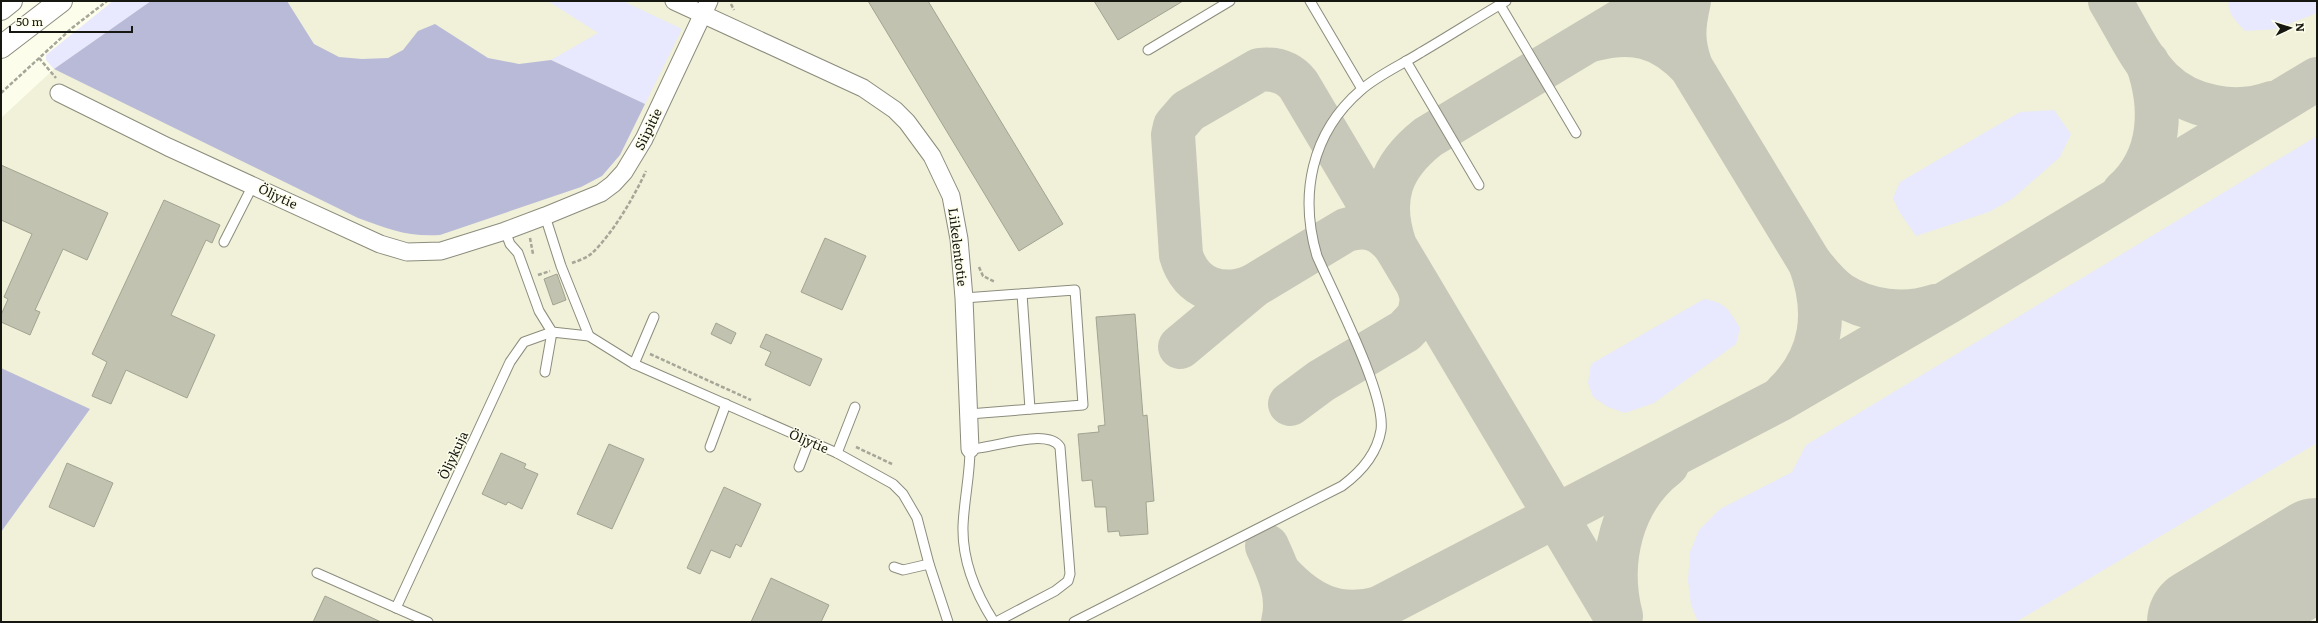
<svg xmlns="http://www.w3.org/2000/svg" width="2318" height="623" font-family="Literata,serif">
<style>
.built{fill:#f0f1d8}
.green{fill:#e8e8fe}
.forest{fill:#b9bad8}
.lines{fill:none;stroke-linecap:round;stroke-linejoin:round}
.taxiway{stroke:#c8c8ba;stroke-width:44}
.runway{stroke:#c8c8ba;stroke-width:110}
.building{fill:#c2c2b1;stroke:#a3a393}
.lane-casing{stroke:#8c8c7d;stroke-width:11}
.street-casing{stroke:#8c8c7d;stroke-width:19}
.secondary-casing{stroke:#8c8c7d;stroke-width:24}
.path{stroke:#a5a598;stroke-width:2.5;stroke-dasharray:4 2;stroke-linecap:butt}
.lane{stroke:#fff;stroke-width:9}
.street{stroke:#fff;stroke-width:17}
.secondary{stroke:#fff;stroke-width:22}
.labels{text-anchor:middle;stroke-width:3;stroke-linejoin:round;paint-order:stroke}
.street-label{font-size:13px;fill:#171711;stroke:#fdfdec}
</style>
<rect width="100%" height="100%" fill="#fdfdec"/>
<path class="built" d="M149,1h2168v621h-2316v-504l53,-49 7,3 17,-16z"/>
<g class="green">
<path d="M113,1h38l-97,68 -8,-9v-5z"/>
<path d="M548,1h75l59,28 -37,75 -94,-44 47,-27z"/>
<path d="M2229,1h88v12l-41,16 -31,2c-7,-8 -19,-18 -16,-30z"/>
<path d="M2054,110l17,24 -11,23 -48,42 -23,13 -73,24 -16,-23 -7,-15 7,-16 120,-70z"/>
<path d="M2317,136v307l-301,179h-318l-7,-17 -3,-25 2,-28 9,-22 21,-21 72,-37 14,-27z"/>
<path d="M1704,299c23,4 24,10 36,29l-4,16 -82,59 -29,10 -17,-6 -15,-10 -5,-14 3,-19z"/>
</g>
<g class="forest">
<path d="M151,1h136l27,43 25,13 23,2 26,-1 15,-8 15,-19 17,-7 53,34 31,6 32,-4 94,44 -25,51 -18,21 -21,11 -141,48c-33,2 -52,-6 -82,-17l-304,-149z"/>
<path d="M1,368l89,41 -89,123z"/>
</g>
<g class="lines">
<g class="taxiway">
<path d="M1689,1c-6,26 -7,41 2,66"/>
<path d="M2110,1c16,26 30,58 51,79 28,28 75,36 111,23"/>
<path d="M1591,40c42,-11 70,-5 100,27l119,196c9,11 18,23 30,31 28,18 65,22 95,12"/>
<path d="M2124,192c38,-34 39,-85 23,-130"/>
<path d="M1253,286c-31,13 -62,3 -72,-31l-8,-120 2,-9 13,-15 71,-41c16,-2 29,2 39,14l92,155"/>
<path d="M1180,347l73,-61 93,-56c22,-6 35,-1 49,16"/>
<path d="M1785,394c38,-37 43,-82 25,-131"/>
<path d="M1290,404l31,-23 84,-50 14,-15 3,-17 -3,-12"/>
<path d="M1267,546c11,24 23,49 16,76"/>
<path d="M1280,574c29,31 57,45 100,34"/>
<path d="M1621,616c-14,-54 0,-116 46,-151"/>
<path d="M1352,622l427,-222 169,-98 369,-223"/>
<path d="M1619,622l-224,-376c-16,-47 -5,-79 33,-109l226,-136"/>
</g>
<path class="runway" d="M2202,622l115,-69"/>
</g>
<g class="building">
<path d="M868,1h60l135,223 -44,27z"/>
<path d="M1094,1h89l-65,39z"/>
<path d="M1,165l107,48 -21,47 -24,-11 -28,61 5,2 -10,23 -29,-13v-7l7,-16 -4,-2 28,-63 -31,-14z"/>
<path d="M164,200l56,25 -8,18 -6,-3 -35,75 44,20 -28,63 -61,-28 -15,34 -19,-8 15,-34 -15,-8z"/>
<path d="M825,238l41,18 -24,54 -41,-18z"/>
<path d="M557,274l9,26 -13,5 -9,-26z"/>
<path d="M1135,314l8,102 4,-1 7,86 -8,1 2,32 -28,2 -1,-5 -11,1 -2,-25h-11l-3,-27 -10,1 -4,-47 21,-2 -1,-6 7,-1 -9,-108z"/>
<path d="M716,323l20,10 -5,11 -20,-10z"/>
<path d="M766,334l56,25 -12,27 -45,-21 6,-13 -11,-5z"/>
<path d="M609,444l35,15 -32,70 -35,-15z"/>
<path d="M501,453l25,11 -2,4 14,6 -16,35 -14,-7 -2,3 -24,-11z"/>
<path d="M67,463l46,20 -19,44 -45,-20z"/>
<path d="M724,487l37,17 -20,43 -5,-3 -6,14 -19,-8 -11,24 -13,-6z"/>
<path d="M771,578l58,27 -8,17h-70z"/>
<path d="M325,596l56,26h-68z"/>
</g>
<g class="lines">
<defs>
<g id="lane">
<path d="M1310,1l52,88"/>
<path d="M1500,5l76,128"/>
<path d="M1148,50l82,-49"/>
<path d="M1406,61l73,124"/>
<path d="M545,216l16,50 28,70"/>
<path d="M224,242l29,-57"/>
<path d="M1022,294l8,115"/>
<path d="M964,298l111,-8 8,115 -114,9"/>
<path d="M634,364l20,-47"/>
<path d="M545,372l7,-40 37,4 45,28 203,89 56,31 10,10 14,24 12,46 19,58"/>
<path d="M710,447l16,-43"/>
<path d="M837,453l18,-46"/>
<path d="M799,467l10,-26"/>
<path d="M894,567l9,3 26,-6"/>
<path d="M317,573l111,49"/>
<path d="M396,608l114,-246 14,-20 28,-10 -13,-21 -21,-58 -8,-9 -5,-13"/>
<path d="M994,622c-18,-28 -32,-61 -31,-96 1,-26 7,-51 7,-77 21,0 77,-22 90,-2l10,127 -2,7 -13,10 -59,31"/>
<path d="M1074,622l268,-136c19,-14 35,-32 39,-56 5,-36 -48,-137 -64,-174 -18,-61 -6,-123 44,-166 17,-15 40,-25 59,-37 29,-17 57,-35 86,-52"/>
</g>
<g id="street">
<path d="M674,1l189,87 32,22 12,12 25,34 19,40 8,43 5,59 6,151"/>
<path d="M59,93l109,54 212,97 27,8 34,-1 64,-20 40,-15 56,-23 12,-9 11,-12 20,-33 65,-138"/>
</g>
<g id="secondary">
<path d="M1,9l10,-8"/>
<path d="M1,47l60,-46"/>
</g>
</defs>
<use href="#lane" class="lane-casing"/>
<use href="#street" class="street-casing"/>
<use href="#secondary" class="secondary-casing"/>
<g class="path">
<path d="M731,4l3,6"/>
<path d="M39,58l17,20"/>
<path d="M1,93l71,-65 35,-27"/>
<path d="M530,238l3,16"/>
<path d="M572,263c6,-2 14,-5 19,-9 21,-19 43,-57 55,-83"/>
<path d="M979,267l4,9 12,6"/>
<path d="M538,275l12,-4"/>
<path d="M650,354l101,46"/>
<path d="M856,447l36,17"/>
</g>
<use href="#lane" class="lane"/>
<use href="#street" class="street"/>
<use href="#secondary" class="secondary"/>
</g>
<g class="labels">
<g class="street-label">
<text transform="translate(648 129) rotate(-64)" y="5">Siipitie</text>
<text transform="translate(278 196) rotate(25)" y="5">Öljytie</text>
<text transform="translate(958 247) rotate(83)" y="5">Liikelentotie</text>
<text transform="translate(809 441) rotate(23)" y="5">Öljytie</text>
<text transform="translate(453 455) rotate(-65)" y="5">Öljykuja</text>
</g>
</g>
<rect width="2318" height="623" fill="none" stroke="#171711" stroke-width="4"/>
<g transform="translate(2290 28) rotate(86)" stroke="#fdfdec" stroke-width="3" paint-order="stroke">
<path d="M0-3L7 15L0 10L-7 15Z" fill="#171711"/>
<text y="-6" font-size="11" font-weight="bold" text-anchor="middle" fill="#171711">N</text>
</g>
<path d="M10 26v6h122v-6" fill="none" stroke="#171711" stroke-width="2"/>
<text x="16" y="26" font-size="12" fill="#171711" stroke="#fdfdec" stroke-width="3" paint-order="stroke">50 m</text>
</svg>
